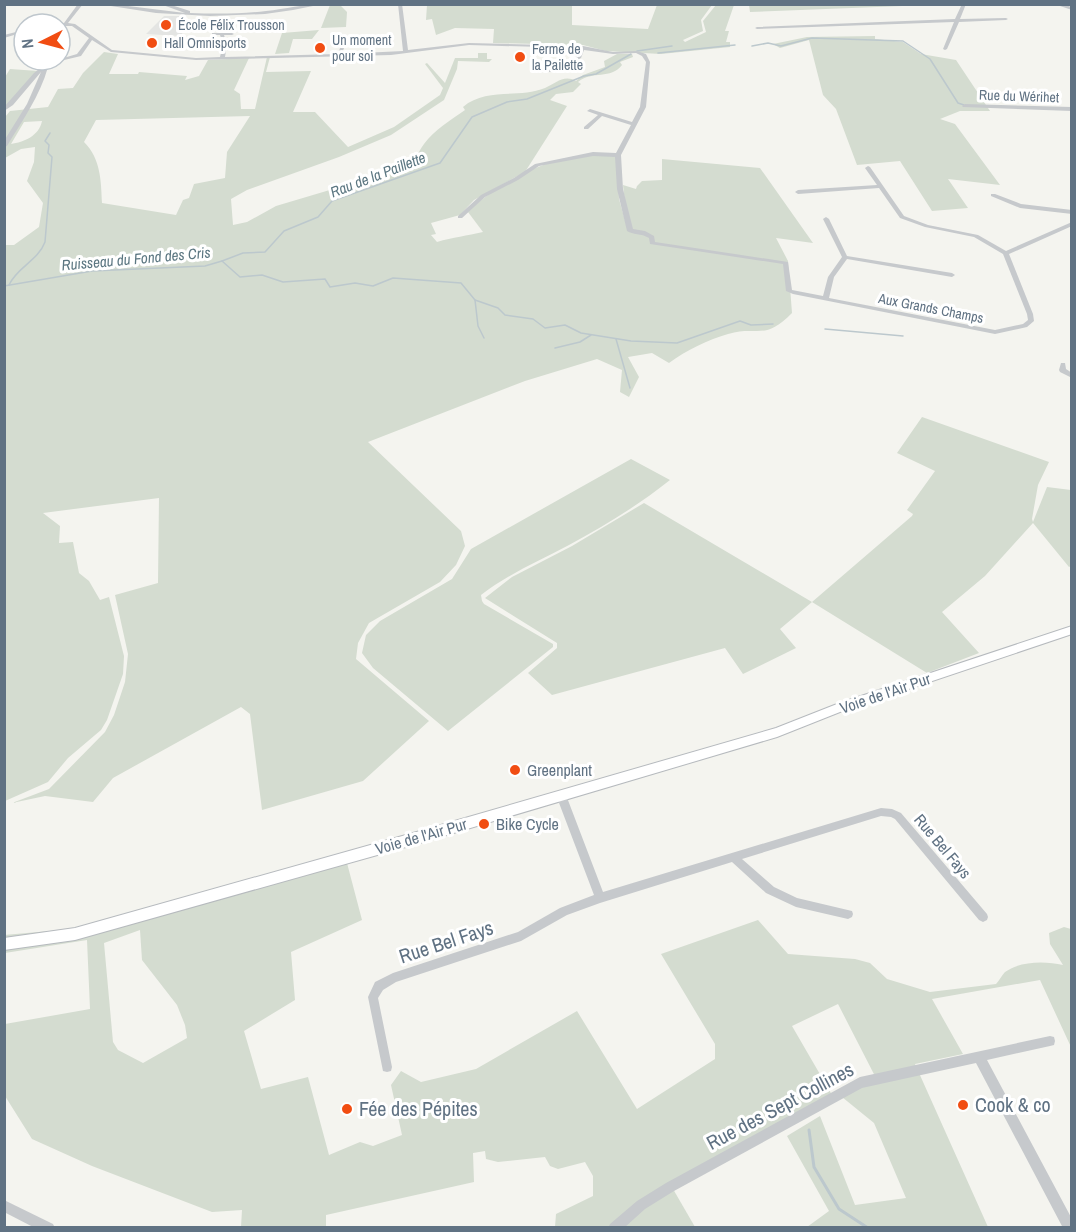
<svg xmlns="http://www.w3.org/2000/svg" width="1076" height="1232" font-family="'Archivo Narrow',sans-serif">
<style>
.built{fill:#e4e5e3}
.green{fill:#d4dcd0;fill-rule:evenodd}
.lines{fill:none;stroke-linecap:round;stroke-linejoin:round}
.stream-far1{stroke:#bcc8cd;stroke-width:1.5}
.stream{stroke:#bcc8cd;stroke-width:3}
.major-casing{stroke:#b6babe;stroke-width:2}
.minor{fill:#c6c9cc;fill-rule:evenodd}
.major{fill:#fff;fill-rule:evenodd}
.poi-dot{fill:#f14d12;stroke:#fff;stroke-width:2}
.labels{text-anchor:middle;stroke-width:6;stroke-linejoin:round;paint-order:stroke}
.far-poi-label{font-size:14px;fill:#607283;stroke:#fff;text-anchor:start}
.far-street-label{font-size:14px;fill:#607283;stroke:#fff}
.far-water-label{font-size:15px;font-style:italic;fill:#5b7681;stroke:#fff}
.street-label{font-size:16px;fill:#607283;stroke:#fff}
.poi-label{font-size:16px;fill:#607283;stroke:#fff;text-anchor:start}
.near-street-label{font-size:20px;fill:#607283;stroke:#fff}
.near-poi-label{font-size:20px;fill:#607283;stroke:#fff;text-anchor:start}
</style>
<rect width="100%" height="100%" fill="#f4f4ef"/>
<path class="built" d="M164,16h22l-10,13 9,1 -5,6 -34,-2z"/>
<g class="green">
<path d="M572,4v21l76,4 9,-24h55l-11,15 2,11 -20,9 2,2 21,-10 -3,-11 13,-16h18l-9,26h4l-3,11h4v5l-69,7 -55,-3 -23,-6 -90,-2 1,-14 -39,-1 -19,7 -4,-16 -6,1 1,-15z"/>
<path d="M330,5h10l7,7 -1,15 -25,1z"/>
<path d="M749,5v-1l179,1 -178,7z"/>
<path d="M319,30l-7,9h-19l-4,14 -14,1 7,-21z"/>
<path d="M875,36v3l28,3 18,12 35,6 34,51h-30l-20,8 15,5 45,61 -52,-6 20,29 -36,3 -32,-50 -43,4 -21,-56 -13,-14 -14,-55 -29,8 -7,-4 34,-7z"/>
<path d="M104,52l14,2 -9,20h29l1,-2 48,4 -2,4 14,-4 9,-16 41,-2 -15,32 6,4 1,15h14l12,-52h3l-4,15 45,-1 -18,41h22l33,35 46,-20 46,-32 3,-7 -18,-24 2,-1 18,20 10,-25h23v-5h9v6h5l-3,3 -31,-1 -1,8 -13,31 -53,35 -52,22 -92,33 -16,9 2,26 14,-3 29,-16 131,-39c9,-7 11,-15 17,-23 10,-14 27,-24 41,-34l-2,-3c23,-20 56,-8 82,-19 11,-5 19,-14 31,-7l7,-6 22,-8 -1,-6 13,-7h15l1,3 -13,5 2,3c-11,15 -30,5 -44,17l3,2 -8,8 -17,2 -6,6 17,6 -42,66 -51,28 -14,15 -29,8 5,11 -5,1 6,7c16,-5 30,-6 46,-10l-15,-20c33,-33 101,-67 149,-55l2,42 9,32 -5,-46 13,4 1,-3 5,-5 20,-1v-21l98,9 53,75 -37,-5 12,23 4,52c-29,29 -34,12 -64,21 -21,6 -41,16 -59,29l-17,-10 -24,4 11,20 -10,20 -9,-5 2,-22 -25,-11 -72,22 -157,61 93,89 4,15 -9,19 -16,17 -71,41 -11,20 -2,16 73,62 -66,60 -101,29 -12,-96 -9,-7 -128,71 -20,24 -48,-6 -33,7 37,-14 56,-57 9,-17 11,-33 3,-28 -13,-59 43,-12 1,-85 -116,15 17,13 -1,17 14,-1 6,31 10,8 11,19 9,-3 15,59 -1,18 -16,46 -6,10 -33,28 -20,24 -43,19 -1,-556h10l25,-18 4,-24 -16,-22 7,-19 1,-15 -14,2 -16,9v-41l5,-6 38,-4 10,-18 15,-1 10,-15zM250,116l-23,36 -2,26 -31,6 -5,14 -6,2 -7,15 -74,-12c-1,-22 -1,-44 -18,-61l12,-22zM42,121c-3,15 -18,21 -31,23l13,-22z"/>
<path d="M10,69l28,2 -33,36v-30z"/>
<path d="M922,417l127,45 -11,23 -6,34 1,3 14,-35 24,3v76l-2,1 -36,-44 -48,53 -43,36 37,41 -52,20 -115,-71 -32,27 16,19 -53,26 -18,-26 -173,47 -24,-22 29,-25v-5l-72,-45 27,-21 60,-31 72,-43 168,99 100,-86 1,-2 -6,-4 28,-39 -38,-18z"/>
<path d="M631,459l39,21c-31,25 -66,46 -101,65 -30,16 -61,29 -88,50l1,6 2,3 69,40v3l-105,84 -75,-63 -11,-15 4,-18 14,-14 72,-42 19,-30z"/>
<path d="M347,863l15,57 -71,32 4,48 -51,31 17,58 47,-12 21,78 31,-13 13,4 29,-11 -11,-50 10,-14 20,11 55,-13 101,-58 60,98 78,-50v-15l-54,-90 97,-34 30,34 67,5 15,4 17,16 43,13 66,-8c3,-3 6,-9 9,-12 15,-11 40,-11 58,-7l-13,-21 -1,-11 15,-6 7,2v118l-31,-67 -108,19 31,55 -48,10 73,163h-181l22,-16 -42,-75 33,-20 35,89 51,-7 -32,-75 -32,-26 19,-12 17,-3 -40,-78 -46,22 40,69 -222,132h-55l1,-13 37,-18v-20l-8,-14 -27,7 -8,-3 -5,-9 -47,5 -12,-3 -1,-8 -12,2 1,29 -148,33v12h-85l1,-17 -30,2 -120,-46 -60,-27 -27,-43v-72l85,-15 -3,-69 -82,13 -1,-18 57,-5 88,-13zM140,930l2,30 35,45 8,20 2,13 -44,25 -25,-13 -5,-8 -9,-99z"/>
<path d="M673,1189l22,38 -71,1 17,-21z"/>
</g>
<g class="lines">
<g class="stream-far1">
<path d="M752,46l16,-3 13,3 31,-8 91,3 27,18 28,44 6,2"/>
<path d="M637,51l35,-5"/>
<path d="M658,53l77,-8"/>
<path d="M222,261l21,-8 22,-1 19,-21 34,-14 14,-16 108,-38 32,-46 35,-15 20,-3 57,-23 12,-2 35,-20"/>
<path d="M9,285c8,-18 29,-24 36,-43l7,-85 -4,-4 1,-8 -4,-4 5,-8"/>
<path d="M4,286l88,-15 113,-5 17,-5 18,16 22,-2 21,7 42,-3 5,8 25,-4 18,3 20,-8 68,5 14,17 23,8 7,7 28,4 12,9 20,-3 16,8 50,8 46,2 63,-22 11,4 22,-1"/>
<path d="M475,300l3,26 6,12"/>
<path d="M825,329l78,7"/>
<path d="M616,339l14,49"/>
<path d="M555,348l25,-6 11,-7"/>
</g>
<path class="stream" d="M809,1130l5,37 25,42 29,19"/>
<defs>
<path id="major" d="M1072,626v8l-232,78 -63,25 -357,106 -345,97 -71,10v-12l71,-10 345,-97 356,-103 61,-24z"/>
</defs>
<use href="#major" class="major-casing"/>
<g class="minor">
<path d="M78,4h5l-15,19 7,1 37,26 84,8 24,-1 3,-13 -3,-9h-8v-2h20l2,1 -2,1h-8l3,9 -2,13 113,-3 4,-12 8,-7 2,1 -6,6 -4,12 61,-3 -5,-47h4l6,46 61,-7 114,3 30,6 24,-1 9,3 4,8 -4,45 -25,48 2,34 10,40 12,2 9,5 1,6 133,20 4,28 31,6 5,-19 14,-20 -19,-38 3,-2 3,2 18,37 105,17 3,2 -3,2 -105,-18 -13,18 -5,21 166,32 28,-6 5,-4 -1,-6 -24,-60 -29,-17 -49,-10 -25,-9 -21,-30 -81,6 -3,-2 3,-2 79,-5 -12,-17 3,-2 2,1 34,49 24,9 50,10 28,16 66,-29v4l-63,28 24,60 1,7 -7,6 -32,7 -202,-40 -7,-3 -3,-27 -133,-20 -1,-6c-8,-5 -16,-3 -22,-7l-10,-42 -2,-32 -22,-1 -54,10 -21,14 -33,17 -23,21h-4v-2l23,-21 33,-17 21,-14 58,-12 23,1 15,-28 -29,-9 -14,13h-4v-2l14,-12 -11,-4 3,-2 42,13 8,-15 6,-45 -4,-6 -6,-3 -23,1 -29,-4 -3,8 -28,14h-4v-2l28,-14 3,-7 -4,-1 -107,-3 -78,10 -195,5 -85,-8 -19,-12 -11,16 -21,5 -12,6c-8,29 -26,54 -41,79l-3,1v-6l23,-37 14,-32 -28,33 -9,6v-4l30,-34 9,-7 2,-6h4v2l11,-2v-1l17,-5 12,-16 -17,-12h-6l-6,6v-4l2,-2 -4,-2 6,-1z"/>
<path d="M98,4h14l73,9 -25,-9h8l22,7v2c25,1 51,1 76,-2 19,-2 38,-7 57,-7l-30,6 -28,4 -55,2 -54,-3z"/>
<path d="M962,4h4l-6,15 46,-1 2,1 -2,1 -47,2 -12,27 -2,1 -2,-1 11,-27 -197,7 -2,-1 2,-1 198,-8z"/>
<path d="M1054,4h8l10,3v3z"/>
<path d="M24,30v2l-20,6v-3z"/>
<path d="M965,104l107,3v4l-109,-4 -1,-1z"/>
<path d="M991,194h4l26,10 51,6v4l-52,-6 -29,-12z"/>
<path d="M1061,363h4l1,6 6,4v5l-12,-6 -1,-2z"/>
<path d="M561,791l3,1 2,3 37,97 278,-84 11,1 9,4 86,101 1,3 -1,3 -4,2 -4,-2 -84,-101 -4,-2 -10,-1 -139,43 32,28 23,11 55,13 1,3 -1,3 -4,2 -52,-12 -30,-14 -34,-31 -132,41 -33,12 -46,26 -125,41 -13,8 -5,8 14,69 -1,4 -4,1 -4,-1 -15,-74 7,-15 18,-9 125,-41 42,-24 34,-13 -38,-100 2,-3z"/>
<path d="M1050,1036l4,1 1,4 -1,4 -4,1 -63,14 85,159v9h-9l-87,-165 -114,25 -188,103 -29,18 -21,19h-16l2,-4 27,-23 29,-18 194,-106z"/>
<path d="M4,1200l49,24 2,4h-20l-31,-16z"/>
</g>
<use href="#major" class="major"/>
</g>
<g class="poi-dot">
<circle cx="166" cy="25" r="6"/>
<circle cx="152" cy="43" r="6"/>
<circle cx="320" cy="48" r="6"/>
<circle cx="520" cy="57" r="6"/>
<circle cx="515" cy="770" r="6"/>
<circle cx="484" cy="824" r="6"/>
<circle cx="963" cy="1105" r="6"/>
<circle cx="347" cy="1109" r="6"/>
</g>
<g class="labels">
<g class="far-poi-label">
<text x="178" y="30">École Félix Trousson</text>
<text x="332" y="45">Un moment<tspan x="332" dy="16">pour soi</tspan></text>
<text x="164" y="48">Hall Omnisports</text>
<text x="532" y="54">Ferme de<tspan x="532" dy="16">la Pailette</tspan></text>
</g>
<g class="far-street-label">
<text transform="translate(1019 96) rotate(2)" y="5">Rue du Wérihet</text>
<text transform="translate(931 308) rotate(11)" y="5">Aux Grands Champs</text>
</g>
<g class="far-water-label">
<text transform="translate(378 175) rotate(-21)" y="5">Rau de la Paillette</text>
<text transform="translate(136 259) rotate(-5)" y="5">Ruisseau du Fond des Cris</text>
</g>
<g class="street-label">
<text transform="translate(885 693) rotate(-19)" y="6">Voie de l'Air Pur</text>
<text transform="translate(421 836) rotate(-16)" y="6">Voie de l'Air Pur</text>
<text transform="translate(943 846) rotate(50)" y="6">Rue Bel Fays</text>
</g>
<g class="poi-label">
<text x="527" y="776">Greenplant</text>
<text x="496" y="830">Bike Cycle</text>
</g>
<g class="near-street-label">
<text transform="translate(446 942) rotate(-18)" y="7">Rue Bel Fays</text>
<text transform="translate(780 1106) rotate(-28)" y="7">Rue des Sept Collines</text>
</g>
<g class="near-poi-label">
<text x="975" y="1112">Cook &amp; co</text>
<text x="359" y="1116">Fée des Pépites</text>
</g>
</g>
<rect width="1076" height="1232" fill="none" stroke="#607283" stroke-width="12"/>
<g transform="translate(42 42) rotate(264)"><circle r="28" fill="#ffffff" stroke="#bfc7cd" stroke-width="1.5"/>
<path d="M0-4.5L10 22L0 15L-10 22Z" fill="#f14d12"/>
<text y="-9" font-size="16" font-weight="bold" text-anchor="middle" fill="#607283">N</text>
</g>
</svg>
